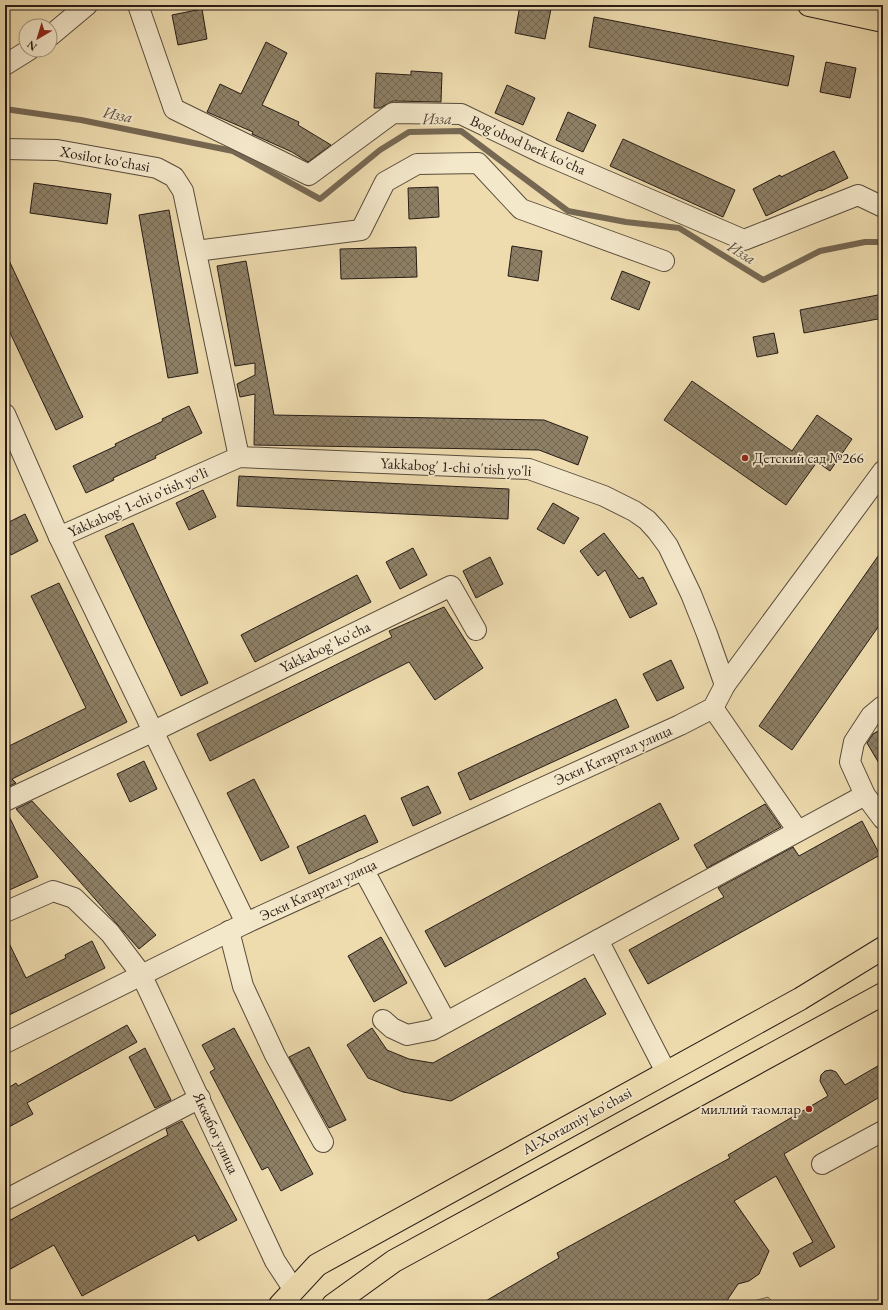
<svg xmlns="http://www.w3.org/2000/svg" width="888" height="1310" font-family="'EB Garamond',serif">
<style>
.cemetery{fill:url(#cemetery-stones);stroke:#7a6c56}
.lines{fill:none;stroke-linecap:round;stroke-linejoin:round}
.stream{stroke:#766853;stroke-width:6}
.building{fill:url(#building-cross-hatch);stroke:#271c16}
.minor-casing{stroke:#594c3c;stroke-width:22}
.major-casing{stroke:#271c16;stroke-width:24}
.minor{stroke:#f4e8cb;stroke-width:20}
.major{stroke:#eedcaf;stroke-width:22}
.poi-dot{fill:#8f2418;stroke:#f4e8cb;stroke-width:1.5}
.labels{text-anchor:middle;stroke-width:3.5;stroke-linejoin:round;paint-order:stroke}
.street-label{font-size:15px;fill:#271c16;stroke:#f4e8cb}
.poi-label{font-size:15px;fill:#271c16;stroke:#f4e8cb;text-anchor:start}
.water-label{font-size:16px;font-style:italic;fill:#5b4f3e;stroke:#f4e8cb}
</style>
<defs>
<pattern id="cemetery-stones" width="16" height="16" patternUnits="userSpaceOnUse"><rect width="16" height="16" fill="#ccbb95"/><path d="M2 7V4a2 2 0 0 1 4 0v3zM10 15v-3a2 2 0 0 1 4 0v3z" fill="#afa080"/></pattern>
<pattern id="building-cross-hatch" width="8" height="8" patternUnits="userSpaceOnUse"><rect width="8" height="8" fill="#8e8066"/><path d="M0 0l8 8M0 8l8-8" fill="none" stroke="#746853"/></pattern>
</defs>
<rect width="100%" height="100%" fill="#eedcaf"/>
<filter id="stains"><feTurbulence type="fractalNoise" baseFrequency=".005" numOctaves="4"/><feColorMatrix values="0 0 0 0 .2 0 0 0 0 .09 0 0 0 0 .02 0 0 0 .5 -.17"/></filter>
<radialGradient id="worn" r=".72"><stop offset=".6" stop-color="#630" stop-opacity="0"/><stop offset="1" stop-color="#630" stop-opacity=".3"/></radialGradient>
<path class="cemetery" d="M768,1297l8,8h-36z"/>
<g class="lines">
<path class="stream" d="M5,109l76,11 152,31 87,48 60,-49 29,-18 52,-1 107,80 58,11 53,6 84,52 57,-29 45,-9h18"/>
</g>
<g class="building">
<path d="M520,5h9l22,4 -6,30 -30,-6z"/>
<path d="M202,9l5,30 -29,6 -6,-30z"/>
<path d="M594,17l200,39 -6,30 -199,-39z"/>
<path d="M266,42l21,11 -25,52 37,17 -1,3 33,20 -23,17 -16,-10 -40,-18 1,-2 -46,-20 13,-28 21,10z"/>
<path d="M826,62l30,6 -6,30 -30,-6z"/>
<path d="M411,71l31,2 -1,29 -48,-1 -13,7h-6l2,-35 35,2z"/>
<path d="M507,85l28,13 -12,27 -28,-12z"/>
<path d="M568,112l28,13 -13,27 -27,-12z"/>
<path d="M623,139l112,51 -12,27 -113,-51z"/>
<path d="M834,151l14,27 -27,13 -1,-1 -54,26 -13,-27 27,-14 1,2z"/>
<path d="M34,183l77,11 -4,30 -77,-11z"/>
<path d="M438,187l1,30 -30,2 -1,-31z"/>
<path d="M169,210l29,163 -30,5 -29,-163z"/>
<path d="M512,246l30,5 -4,30 -30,-5z"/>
<path d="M416,247l1,30 -76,2 -1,-30z"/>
<path d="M5,252l78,165 -27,13 -51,-108z"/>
<path d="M246,261l28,154 270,5 44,17 -10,28 -39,-15 -285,-5 1,-51 -15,3 -3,-13 18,-9v-12l-20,3 -18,-100z"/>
<path d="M622,271l28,11 -11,28 -28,-11z"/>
<path d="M883,294v24l-79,15 -4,-23z"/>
<path d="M774,333l4,20 -21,4 -4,-20z"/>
<path d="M692,381l100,70 25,-36 35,24 -22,32 -13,-9 -31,43 -122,-85z"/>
<path d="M189,406l13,27 -47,23 1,2 -43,20 1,2 -28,13 -13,-27 43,-20 -1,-2 48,-23 -1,-2z"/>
<path d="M239,476l270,13 -1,30 -271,-13z"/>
<path d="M203,490l13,27 -27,13 -13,-27z"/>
<path d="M553,503l26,15 -15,26 -27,-15z"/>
<path d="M25,514l13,27 -27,14 -6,-12v-19z"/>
<path d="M133,523l75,160 -27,13 -76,-160z"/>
<path d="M604,533l35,46 4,-2 14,27 -27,14 -25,-48 -7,6 -18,-25z"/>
<path d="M413,548l14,27 -27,14 -14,-27z"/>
<path d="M883,549v71l-91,130 -33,-24z"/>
<path d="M490,557l13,27 -27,14 -13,-27z"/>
<path d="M357,575l14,27 -116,60 -14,-27z"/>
<path d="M59,583l68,139 -115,57 4,4 -11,5v-40l81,-40 -55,-112z"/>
<path d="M444,607l39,61 -48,32 -26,-38 -199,99 -13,-27 195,-97 -3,-6z"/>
<path d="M671,660l13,28 -27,13 -14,-27z"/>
<path d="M616,699l13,28 -159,73 -12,-27z"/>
<path d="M883,728v42l-16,-27 6,-9z"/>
<path d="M144,761l13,28 -27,13 -13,-28z"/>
<path d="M254,779l35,68 -28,14 -34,-68z"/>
<path d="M428,786l13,27 -28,13 -12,-28z"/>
<path d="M32,801l124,134 -17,14 -123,-140z"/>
<path d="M660,803l19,36 -234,128 -20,-36z"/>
<path d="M765,804l16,23 -74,41 -13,-23z"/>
<path d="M5,812h2l31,65 -33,15z"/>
<path d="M365,815l13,27 -69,32 -12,-27z"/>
<path d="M862,821l18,34 -232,129 -19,-34 95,-53 -6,-9 75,-41 6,9z"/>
<path d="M5,935l21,43 40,-20 -1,-3 27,-14 13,27 -100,49z"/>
<path d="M381,937l26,46 -33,19 -26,-46z"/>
<path d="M585,978l21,36 -155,87 -48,-9 -35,-14 -21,-33 25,-17 15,22 22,9 24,4z"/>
<path d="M127,1025l10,17 -110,61 6,11 -28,15v-39l11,-7 2,3z"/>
<path d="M234,1028l79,146 -32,17 -13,-24 -6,3 -52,-98 5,-3 -13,-24z"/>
<path d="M309,1047l37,73 -17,8 -40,-71z"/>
<path d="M145,1048l26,52 -16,8 -26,-51z"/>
<path d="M883,1063v32l-99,59 51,93 -35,20 -7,-14 20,-11 -37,-66 -42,25 35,50 -10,23 -10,7 -11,3 -14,21h-23l-7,-2 -4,2h-211l80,-47 -2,-5 173,-95 -2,-3 100,-59 -8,-15 1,-6 4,-4 6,-1 5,2 9,13z"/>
<path d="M182,1121l55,99 -39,21 -3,-6 -113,61 -28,-51 -49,27v-49l163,-88 -2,-6z"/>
</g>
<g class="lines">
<defs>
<g id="minor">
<path d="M138,5l36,104 135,66 84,-62 68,1 83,40 200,86 114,-45 25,12"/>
<path d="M50,36l37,-31"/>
<path d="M5,65l24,-15"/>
<path d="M5,149l52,1 100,18 17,9 9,14 56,266"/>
<path d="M196,251l165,-21 24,-48 32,-18 61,-1 43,46 143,52"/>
<path d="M5,414l54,123 187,386"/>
<path d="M59,537l180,-80 290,12 75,27 30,15 13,9 10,11 11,15 23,48 16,40 18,51"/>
<path d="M883,706l-12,10 -17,26 -4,20 15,33 18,24"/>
<path d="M713,708l85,123"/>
<path d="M5,801l149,-70 297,-145 25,44"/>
<path d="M363,869l83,153"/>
<path d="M5,912l48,-21 21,7 36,35 31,41 134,287 19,29"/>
<path d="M229,931l14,55 32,69 48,87"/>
<path d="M598,940l68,132"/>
<path d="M383,1020l9,8 15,7 25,-5 433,-235"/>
<path d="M5,1043l241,-120 434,-198 33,-17 12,-23 158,-214"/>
<path d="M822,1164l61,-33"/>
<path d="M5,1200l195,-102"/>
</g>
<g id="major">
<path d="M809,5l74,16"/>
<path d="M280,1305l37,-40 483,-266 83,-51"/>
<path d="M333,1305l61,-44 489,-267"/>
</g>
</defs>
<use href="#minor" class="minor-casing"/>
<use href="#major" class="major-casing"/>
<use href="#minor" class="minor"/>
<use href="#major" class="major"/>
</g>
<g class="poi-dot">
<circle cx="745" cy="458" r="4"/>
<circle cx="809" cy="1109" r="4"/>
</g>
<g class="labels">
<g class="street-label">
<text transform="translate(528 145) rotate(24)" y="5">Bog'obod berk ko'cha</text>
<text transform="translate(105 159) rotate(10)" y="5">Xosilot ko'chasi</text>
<text transform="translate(456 467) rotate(3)" y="5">Yakkabog' 1-chi o'tish yo'li</text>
<text transform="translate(138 502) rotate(-24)" y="5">Yakkabog' 1-chi o'tish yo'li</text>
<text transform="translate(325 647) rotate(-26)" y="5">Yakkabog' ko'cha</text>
<text transform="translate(613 755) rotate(-24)" y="5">Эски Катартал улица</text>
<text transform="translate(318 890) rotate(-25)" y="5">Эски Катартал улица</text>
<text transform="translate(577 1121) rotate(-29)" y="5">Al-Xorazmiy ko'chasi</text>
<text transform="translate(216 1133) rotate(65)" y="5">Яккабог улица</text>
</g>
<g class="poi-label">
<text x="753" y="463">Детский сад №266</text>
<text x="801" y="1114" text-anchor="end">миллий таомлар</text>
</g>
<g class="water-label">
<text transform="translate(118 114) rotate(11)" y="6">Изза</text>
<text transform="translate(437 118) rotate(-1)" y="6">Изза</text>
<text transform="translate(742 252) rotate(32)" y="6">Изза</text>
</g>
</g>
<rect width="888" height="1310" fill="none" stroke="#eedcaf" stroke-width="20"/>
<rect x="6" y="6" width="876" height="1298" fill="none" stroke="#271c16" stroke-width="2"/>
<rect x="10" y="10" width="868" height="1290" fill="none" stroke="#271c16"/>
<g transform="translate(38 38) rotate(218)"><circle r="19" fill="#f4e8cb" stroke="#a29683"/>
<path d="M0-3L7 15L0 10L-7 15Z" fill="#8f2418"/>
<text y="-6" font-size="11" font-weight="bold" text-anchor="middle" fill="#271c16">N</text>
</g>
<rect width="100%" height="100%" filter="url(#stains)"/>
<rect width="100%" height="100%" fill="url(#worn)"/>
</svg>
